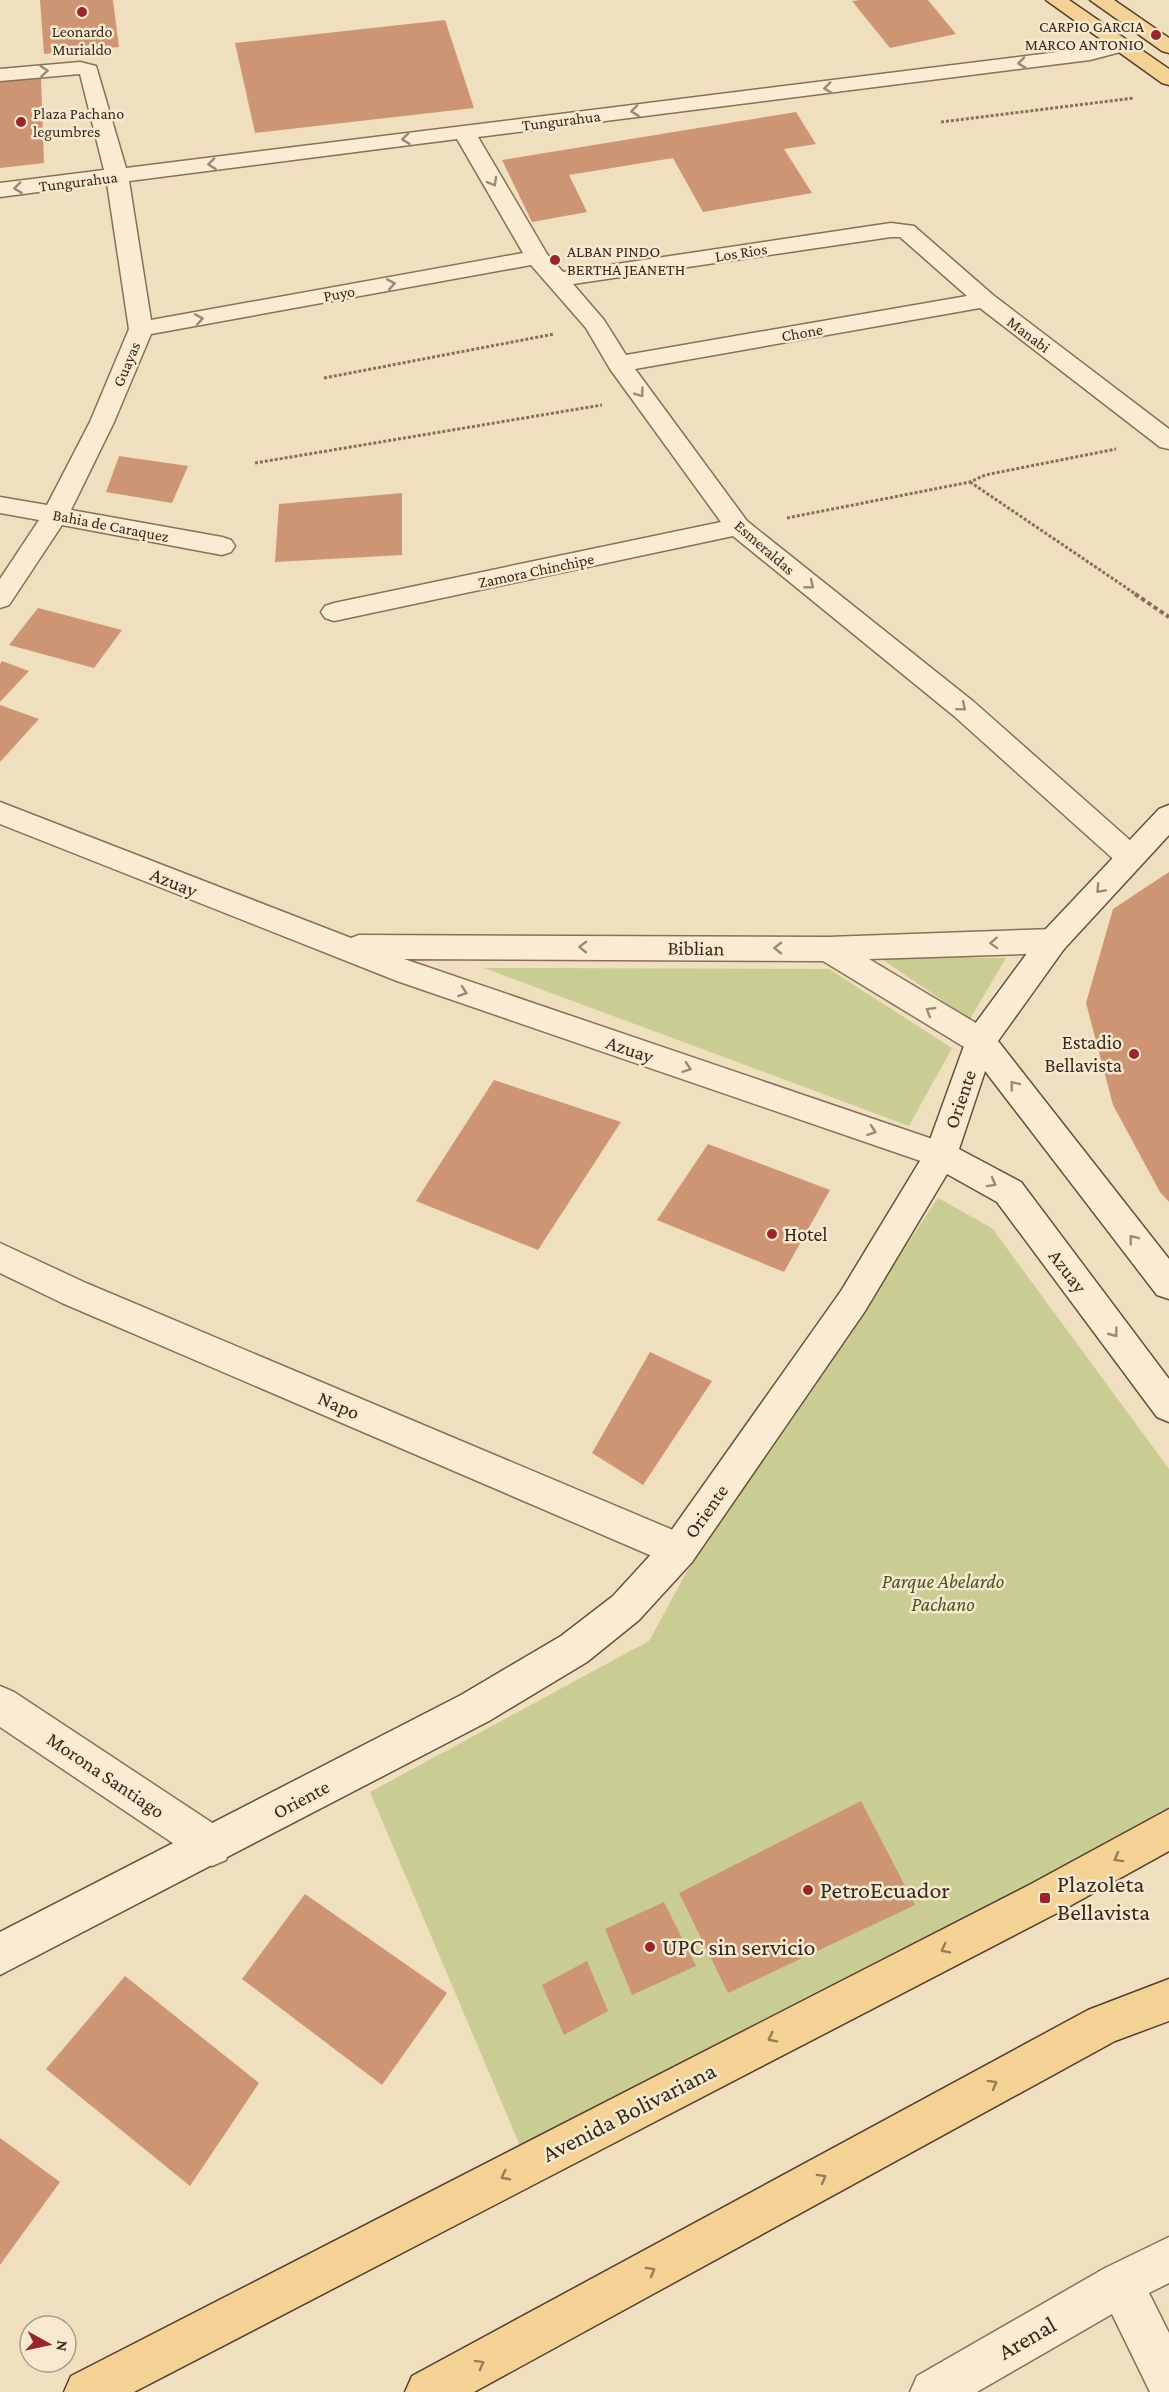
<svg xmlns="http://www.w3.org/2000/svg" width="1169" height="2392" font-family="'Crimson Pro',serif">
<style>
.green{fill:#c9cd93}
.building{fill:#ce9574}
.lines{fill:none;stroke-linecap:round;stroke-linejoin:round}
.street-casing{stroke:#886f57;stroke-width:3}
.secondary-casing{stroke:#69503a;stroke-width:3}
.primary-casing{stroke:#553d2c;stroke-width:3}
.path-far1{stroke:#886f57;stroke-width:3;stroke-dasharray:3 2;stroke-linecap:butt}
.path{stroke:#886f57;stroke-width:4;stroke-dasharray:4.5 3;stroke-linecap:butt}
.street{fill:#faecd2;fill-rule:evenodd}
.secondary{fill:#faecd2;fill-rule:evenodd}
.primary{fill:#f4d295;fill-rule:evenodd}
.oneway{stroke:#988a77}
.oneway2{stroke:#967d58}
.poi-dot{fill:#98262b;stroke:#f6e9cf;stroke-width:2}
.labels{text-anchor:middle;stroke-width:5;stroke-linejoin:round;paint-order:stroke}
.far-poi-label{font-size:16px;fill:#37281c;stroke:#f6e9cf;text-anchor:start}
.far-street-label{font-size:16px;fill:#37281c;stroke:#f6e9cf}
.street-label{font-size:20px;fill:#37281c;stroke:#f6e9cf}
.poi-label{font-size:20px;fill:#37281c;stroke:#f6e9cf;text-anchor:end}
.park-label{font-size:20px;font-style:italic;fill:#495422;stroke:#f6e9cf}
.near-poi-label{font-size:24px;fill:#37281c;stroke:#f6e9cf;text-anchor:start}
.near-street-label{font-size:24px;fill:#37281c;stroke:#f6e9cf}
</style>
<rect width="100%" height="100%" fill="#efdfbf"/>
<g class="green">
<path d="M877,956l129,2 -36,61z"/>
<path d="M484,968l345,1 123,79 -43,78z"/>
<path d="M938,1198l54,30 177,241v338l-137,76 -511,265 -151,-356 279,-151 37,-68z"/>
</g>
<g class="building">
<path d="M40,0h73l6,47 -75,7z"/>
<path d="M860,0h68l28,34 -66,14 -38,-47z"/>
<path d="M445,20l29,88 -219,25 -20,-90z"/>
<path d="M41,77l3,86 -44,5v-87z"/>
<path d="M796,112l20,32 -32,5 28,44 -109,19 -30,-54 -104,17 18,37 -55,10 -30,-62z"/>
<path d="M119,456l69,10 -16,37 -66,-11z"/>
<path d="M402,493v62l-127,7 4,-58z"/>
<path d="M38,608l84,22 -28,38 -85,-23z"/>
<path d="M2,661l27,10 -29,31v-38z"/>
<path d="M0,705l39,14 -39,43z"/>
<path d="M1169,872v330l-9,-10 -47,-87 -27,-102 27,-94z"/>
<path d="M494,1080l127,42 -83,128 -122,-49z"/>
<path d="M708,1144l122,46 -46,82 -127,-52z"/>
<path d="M650,1352l62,29 -69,104 -51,-32z"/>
<path d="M861,1801l54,104 -187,88 -49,-100z"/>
<path d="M305,1894l142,99 -65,92 -140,-106z"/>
<path d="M664,1902l32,64 -64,29 -27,-66z"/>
<path d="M587,1961l21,50 -44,24 -22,-50z"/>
<path d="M125,1976l134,107 -69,103 -144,-117z"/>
<path d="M0,2138l60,44 -60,83z"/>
</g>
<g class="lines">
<defs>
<g id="street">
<path d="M1121,40l7,2 3,4 -3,4 -38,10 -612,77 69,117 16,18 328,-49 23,3 79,69 176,134v20l-9,-2 -180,-139 -345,61 112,152 227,181 166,147 5,8 -5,8 -10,3 -10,-3 -166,-149 -221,-180 -399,85 -9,-3 -4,-6 4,-6 9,-3 387,-81 -111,-153 -24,-41 -55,-63 -380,69 -37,88 -43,88 151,27 9,3 4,6 -4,6 -9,3 -160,-30 -53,80 -9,3v-29l39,-59 -39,-7v-16l47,8 43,-83 39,-93 -22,-146 -107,14v-14l104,-13 -24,-96 -80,7v-12l80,-7 16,4 30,102 964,-120zM457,139l66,114 -372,67 -22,-139zM891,237h9l67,59 -341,59 -22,-35 -31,-36z"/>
<path d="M0,802l351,136 8,-3 469,2 225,-8 11,4 4,8 -4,8 -11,4 -184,6 122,73 5,9 -5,9 -11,3 -11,-3 -146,-89 -419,-2 549,187 4,9 -4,9 -12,4 -544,-187 -397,-157z"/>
<path d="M0,1243l86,40 606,255 5,12 -5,12 -13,5 -13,-5 -604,-259 -62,-30z"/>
<path d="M0,1686l14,6 212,140 6,14 -6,14 -14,6 -14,-6 -198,-133z"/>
<path d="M1169,2237v46l-20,10 20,40v59h-19l-38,-78 -135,78h-67l7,-16 188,-108z"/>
</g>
<path id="secondary" d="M1169,805v30l-105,114 -66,92 171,218v40l-12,-4 -172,-224 -26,78 62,33 148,197v43l-12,-5 -160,-215 -50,-28 -82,137 -173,251 -53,58 -52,42 -98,59 -489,254v-43l461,-237 100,-59 52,-40 53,-58 175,-247 85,-140 43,-119 73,-99 117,-124z"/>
<g id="primary">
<path d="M1046,0h23l100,69v16l-7,-2z"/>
<path d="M1090,0h24l55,38v15l-7,-2z"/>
<path d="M1169,1809v42l-110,61 -925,480h-70l7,-16 960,-492z"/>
<path d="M1169,1979v42l-54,20 -641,351h-69l7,-16 676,-366z"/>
</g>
</defs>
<use href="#street" class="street-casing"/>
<use href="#secondary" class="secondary-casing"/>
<use href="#primary" class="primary-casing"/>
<g class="path-far1">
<path d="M941,122l193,-24"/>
<path d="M324,378l230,-44"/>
<path d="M255,463l347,-58"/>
<path d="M970,482l167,113"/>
<path d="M787,518l183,-36 15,-7 131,-26"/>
</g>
<path class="path" d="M1135,594l34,23"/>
<use href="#street" class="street"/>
<use href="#secondary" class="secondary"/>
<use href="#primary" class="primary"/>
</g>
<defs><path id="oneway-chevron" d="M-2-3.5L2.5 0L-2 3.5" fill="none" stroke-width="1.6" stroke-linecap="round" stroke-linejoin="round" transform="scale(1.5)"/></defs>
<g class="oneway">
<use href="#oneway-chevron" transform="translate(1022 63) rotate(173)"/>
<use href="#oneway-chevron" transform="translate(44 71) rotate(-5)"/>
<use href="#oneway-chevron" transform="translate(828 88) rotate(173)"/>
<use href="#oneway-chevron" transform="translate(635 111) rotate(173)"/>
<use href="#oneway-chevron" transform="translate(406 139) rotate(173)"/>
<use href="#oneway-chevron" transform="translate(212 164) rotate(173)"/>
<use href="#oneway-chevron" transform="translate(493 182) rotate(60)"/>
<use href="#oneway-chevron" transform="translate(18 188) rotate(173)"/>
<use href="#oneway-chevron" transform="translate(391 284) rotate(-10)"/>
<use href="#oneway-chevron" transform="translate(199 319) rotate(-10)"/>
<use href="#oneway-chevron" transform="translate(640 393) rotate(54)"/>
<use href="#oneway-chevron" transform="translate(810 585) rotate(39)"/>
<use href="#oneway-chevron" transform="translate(962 707) rotate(40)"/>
<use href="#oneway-chevron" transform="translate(1100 889) rotate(133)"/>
<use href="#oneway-chevron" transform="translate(994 943) rotate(178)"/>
<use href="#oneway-chevron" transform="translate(583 947) rotate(-179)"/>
<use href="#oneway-chevron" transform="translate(778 948) rotate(-179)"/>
<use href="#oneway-chevron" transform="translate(463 992) rotate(19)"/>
<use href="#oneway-chevron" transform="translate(930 1011) rotate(-149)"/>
<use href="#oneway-chevron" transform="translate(687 1068) rotate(19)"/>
<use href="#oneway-chevron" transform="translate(1014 1085) rotate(-128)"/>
<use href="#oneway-chevron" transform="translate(872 1131) rotate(19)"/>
<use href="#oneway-chevron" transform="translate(992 1183) rotate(29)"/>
<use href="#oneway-chevron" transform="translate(1133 1239) rotate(-128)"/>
<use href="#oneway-chevron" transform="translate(1114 1333) rotate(53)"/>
</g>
<g class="oneway2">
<use href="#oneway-chevron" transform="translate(1118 1858) rotate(151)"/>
<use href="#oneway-chevron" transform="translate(945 1949) rotate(153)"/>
<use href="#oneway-chevron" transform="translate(772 2038) rotate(153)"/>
<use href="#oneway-chevron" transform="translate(993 2084) rotate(-29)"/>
<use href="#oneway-chevron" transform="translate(505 2176) rotate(153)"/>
<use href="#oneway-chevron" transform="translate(822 2178) rotate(-29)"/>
<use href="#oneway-chevron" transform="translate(651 2271) rotate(-29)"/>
<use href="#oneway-chevron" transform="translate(480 2364) rotate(-29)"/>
</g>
<g class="poi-dot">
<circle cx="82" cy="12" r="6"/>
<circle cx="1156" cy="35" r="6"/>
<circle cx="21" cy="122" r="6"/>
<circle cx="555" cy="260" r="6"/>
<circle cx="1134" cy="1054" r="6"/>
<circle cx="772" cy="1234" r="6"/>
<circle cx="808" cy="1890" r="6"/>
<rect x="1039" y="1892" width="12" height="12" rx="3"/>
<circle cx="650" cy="1947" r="6"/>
</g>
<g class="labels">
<g class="far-poi-label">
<text x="1144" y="32" text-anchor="end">CARPIO GARCIA<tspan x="1144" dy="18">MARCO ANTONIO</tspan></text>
<text x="82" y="37" text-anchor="middle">Leonardo<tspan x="82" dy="18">Murialdo</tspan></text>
<text x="33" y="119">Plaza Pachano<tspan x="33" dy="18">legumbres</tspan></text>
<text x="567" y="257">ALBAN PINDO<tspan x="567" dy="18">BERTHA JEANETH</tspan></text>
</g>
<g class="far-street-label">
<text transform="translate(561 120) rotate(-7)" y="6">Tungurahua</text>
<text transform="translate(78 181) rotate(-7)" y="6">Tungurahua</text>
<text transform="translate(741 252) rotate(-9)" y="6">Los Rios</text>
<text transform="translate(339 293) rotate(-10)" y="6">Puyo</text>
<text transform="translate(802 332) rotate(-10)" y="6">Chone</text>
<text transform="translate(1029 334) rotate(37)" y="6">Manabi</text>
<text transform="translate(126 364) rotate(-67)" y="6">Guayas</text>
<text transform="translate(111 525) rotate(11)" y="6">Bahia de Caraquez</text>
<text transform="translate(765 547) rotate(41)" y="6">Esmeraldas</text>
<text transform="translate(536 570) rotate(-12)" y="6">Zamora Chinchipe</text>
</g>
<g class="street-label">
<text transform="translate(174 882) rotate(22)" y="7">Azuay</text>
<text transform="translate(696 948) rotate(1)" y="7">Biblian</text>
<text transform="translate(630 1049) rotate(19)" y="7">Azuay</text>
<text transform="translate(960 1099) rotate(-71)" y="7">Oriente</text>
<text transform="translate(1068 1271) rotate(53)" y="7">Azuay</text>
<text transform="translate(339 1405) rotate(23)" y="7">Napo</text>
<text transform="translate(706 1511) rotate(-55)" y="7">Oriente</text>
<text transform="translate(106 1775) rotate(34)" y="7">Morona Santiago</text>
<text transform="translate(301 1799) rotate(-28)" y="7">Oriente</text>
</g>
<g class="poi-label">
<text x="1122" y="1049">Estadio<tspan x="1122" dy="23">Bellavista</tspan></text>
<text x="784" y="1241" text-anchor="start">Hotel</text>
</g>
<g class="park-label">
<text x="943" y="1588">Parque Abelardo<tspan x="943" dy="23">Pachano</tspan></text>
</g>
<g class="near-poi-label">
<text x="1057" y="1892">Plazoleta<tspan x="1057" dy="28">Bellavista</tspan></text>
<text x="820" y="1898">PetroEcuador</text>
<text x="662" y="1955">UPC sin servicio</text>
</g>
<g class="near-street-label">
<text transform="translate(629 2112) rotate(-27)" y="8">Avenida Bolivariana</text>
<text transform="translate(1027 2338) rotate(-30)" y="8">Arenal</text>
</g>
</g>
<g transform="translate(48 2344) rotate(98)"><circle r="28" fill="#f6e9cf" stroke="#aa9c87" stroke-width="1.5"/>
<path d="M0-4.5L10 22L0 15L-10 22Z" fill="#98262b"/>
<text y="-9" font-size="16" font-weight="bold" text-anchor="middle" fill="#37281c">N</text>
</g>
</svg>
